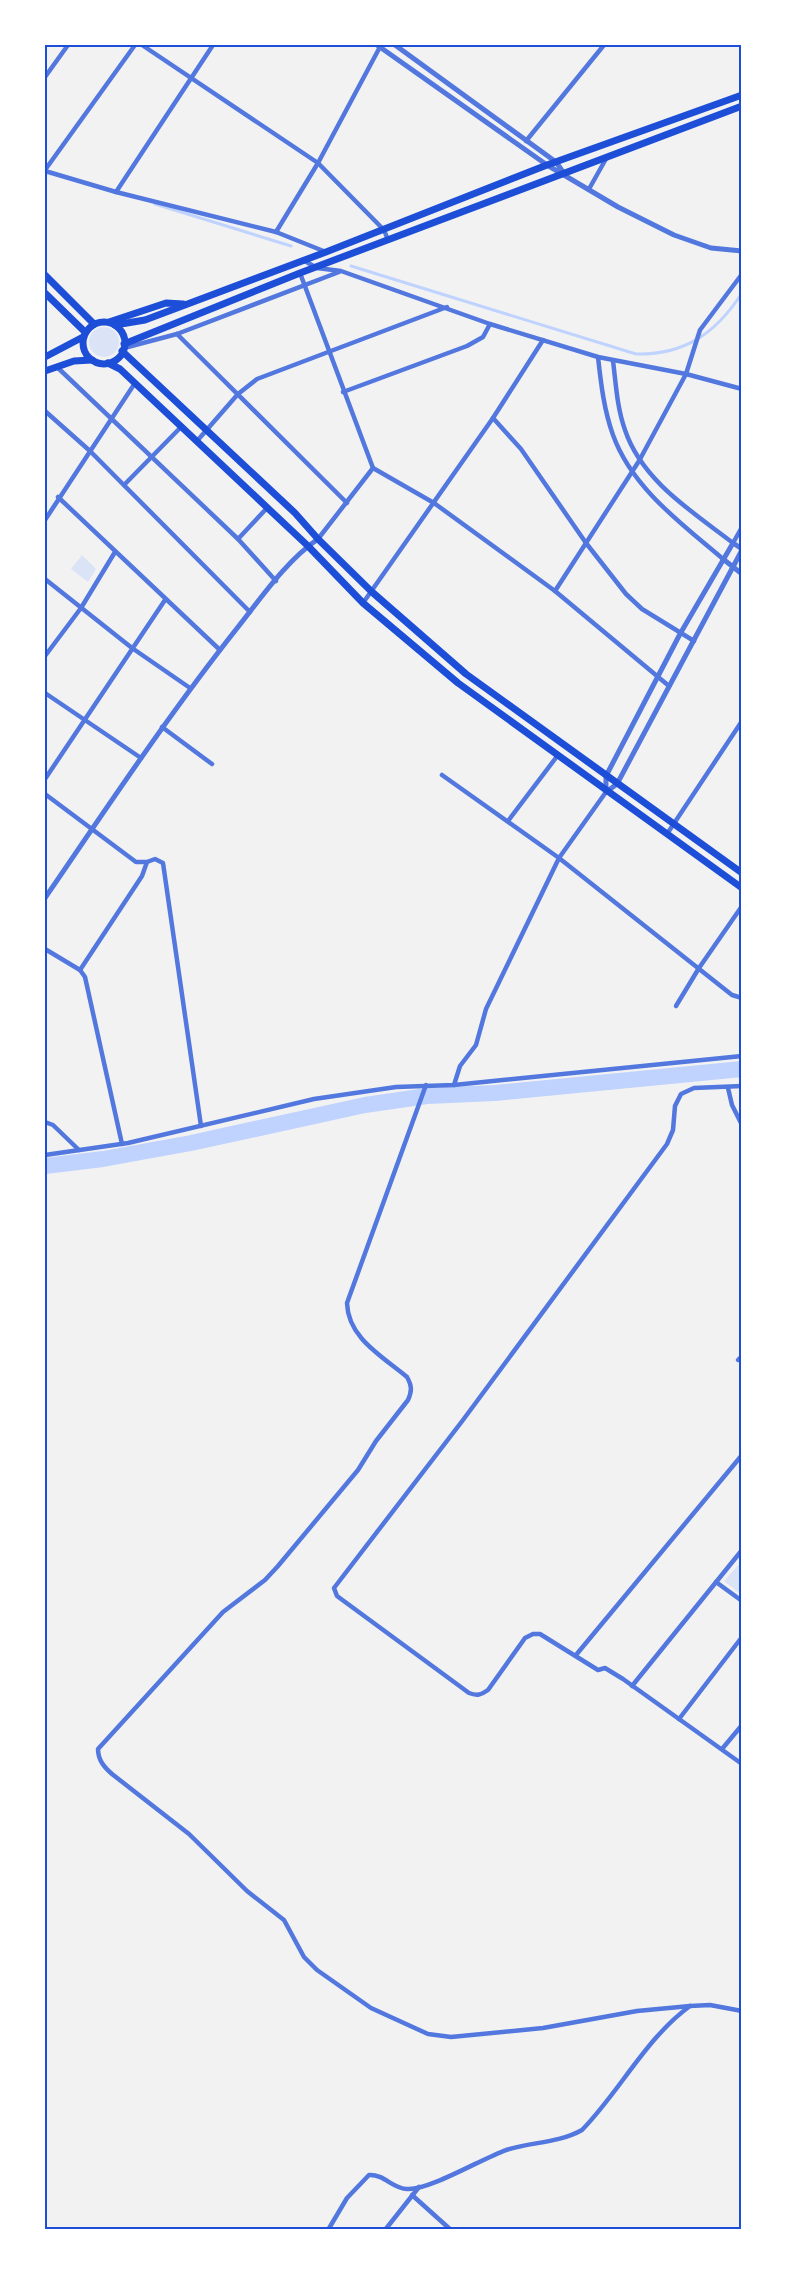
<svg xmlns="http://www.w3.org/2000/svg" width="787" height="2275" font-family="'Golos Text',sans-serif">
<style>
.green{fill:#dbe4f7}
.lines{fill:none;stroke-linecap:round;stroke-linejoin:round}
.stream{stroke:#bfd3fe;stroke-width:3}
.river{stroke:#bfd3fe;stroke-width:16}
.minor{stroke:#5277de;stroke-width:4.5}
.tertiary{stroke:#5277de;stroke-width:5}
.primary{stroke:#1d4ed8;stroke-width:7}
.trunk{stroke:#1d4ed8;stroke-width:7}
.neatline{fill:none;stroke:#1d4ed8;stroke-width:2}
</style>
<rect width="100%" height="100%" fill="#f2f2f2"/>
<g class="green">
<circle cx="104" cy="342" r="15"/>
<path d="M82,555l14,14 -8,13 -17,-13z"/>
<path d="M742,1561v34l-18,-14z"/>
</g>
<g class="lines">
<g class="stream">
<path d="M155,204l136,42"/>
<path d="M351,266l285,88c49,1 80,-21 106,-61"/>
</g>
<path class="river" d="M45,1166l58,-7 88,-16 174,-38 62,-9 68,-3 247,-24"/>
<g class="minor">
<path d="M142,45l176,118 66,67 4,10"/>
<path d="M45,77l23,-32"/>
<path d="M526,141l78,-96"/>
<path d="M45,170l90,-125"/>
<path d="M45,171l71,21 160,40 50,20"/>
<path d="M589,189l18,-32"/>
<path d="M116,192l97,-147"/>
<path d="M276,232l42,-69 63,-118"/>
<path d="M303,260l14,8 24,3 149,53 108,33 88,17 56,15"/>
<path d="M300,273l73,195 61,35 121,88 114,95"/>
<path d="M177,334l170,169"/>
<path d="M124,348l53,-14 162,-62"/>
<path d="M598,357c3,27 6,53 15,78 19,53 69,89 110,124"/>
<path d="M613,361c3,23 4,47 12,69 17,51 68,82 108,113l9,-16"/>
<path d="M57,367l181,172 38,42"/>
<path d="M343,392l124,-46 16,-9 7,-13"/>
<path d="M45,411l45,40 160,161"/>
<path d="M493,418l28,31 65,94 40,51 16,15 52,32"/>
<path d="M197,441l41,-47 19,-15 190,-72"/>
<path d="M124,485l58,-59"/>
<path d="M58,497l162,153"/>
<path d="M45,520l90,-137"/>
<path d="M238,539l29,-31"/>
<path d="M318,539l55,-71"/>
<path d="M45,579l87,69 58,40"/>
<path d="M555,591l84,-130 47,-87 14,-44 42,-56"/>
<path d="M363,603l130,-185 50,-78"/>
<path d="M45,656l36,-48 34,-56"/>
<path d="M45,693l96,65"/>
<path d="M162,727l50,37"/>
<path d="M442,775l117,83 173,137 10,3"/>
<path d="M45,779l120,-179"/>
<path d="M45,794l91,68h11l8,-3 8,4 38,263"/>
<path d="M508,821l50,-66"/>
<path d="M667,834l75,-113"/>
<path d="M45,949l35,21 5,7 37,167"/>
<path d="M80,970l62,-94 5,-14"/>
<path d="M676,1006l23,-38 43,-62"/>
<path d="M426,1085l-79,218c1,35 35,53 60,74 5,9 5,14 1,23l-32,41 -18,29 -80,96 -13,14 -42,32 -125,137c0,11 6,18 14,25l77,60 58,57 37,29 20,37 13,13 54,38 57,26 23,3 92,-9 94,-17 53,-5 20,-1 32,6"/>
<path d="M454,1085l6,-19 16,-21 10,-36 73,-151 47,-66"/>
<path d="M742,1086l-48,2 -13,6 -6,12 -2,24 -6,14 -204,276 -129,168 3,8 132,97c8,3 12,2 19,-3l37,-52 8,-4h7l58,36 7,-2 18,11 119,85"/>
<path d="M728,1088l4,17 10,20"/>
<path d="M45,1122l8,3 26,25"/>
<path d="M45,1155l83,-12 186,-44 82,-12 58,-2 288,-29"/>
<path d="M738,1360l4,-4"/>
<path d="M716,1582l26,19"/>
<path d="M576,1655l166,-200"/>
<path d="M632,1686l110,-136"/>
<path d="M679,1719l63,-82"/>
<path d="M722,1749l20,-24"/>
<path d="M412,2195l39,35"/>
<path d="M328,2230l19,-32 22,-23c15,-1 24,14 38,14 21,2 76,-31 99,-39 25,-8 53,-7 76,-20 38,-39 64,-92 108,-124"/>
<path d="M385,2230l34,-43"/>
</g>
<g class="tertiary">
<path d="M377,45l170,120 71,42 56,28 37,13 31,3"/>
<path d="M395,45l161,117 7,10"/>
<path d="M723,559l19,15"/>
<path d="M606,792v-16l74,-142 53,-91 9,6"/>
<path d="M606,792l11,-8 125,-234"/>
<path d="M45,898c63,-92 124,-184 193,-271 23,-29 49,-67 80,-88"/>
</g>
<g class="primary">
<path d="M109,322l57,-19 17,1"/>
<path d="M115,325l30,-5 181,-68 221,-87 195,-70"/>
<path d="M124,344l176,-71 442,-167"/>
<path d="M45,357l38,-20"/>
<path d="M45,371l29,-10 18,-1"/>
</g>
<g class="trunk">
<path d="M45,275l49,49"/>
<path d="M45,293l40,39"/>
<circle cx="104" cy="343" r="21"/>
<path d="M122,351l173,162 23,26 54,53 94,82 276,199"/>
<path d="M108,363l12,6 188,177 55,57 95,80 284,205"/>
</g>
</g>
<rect width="787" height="2275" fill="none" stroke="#ffffff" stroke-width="93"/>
<rect x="46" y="46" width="694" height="2182" class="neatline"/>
</svg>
